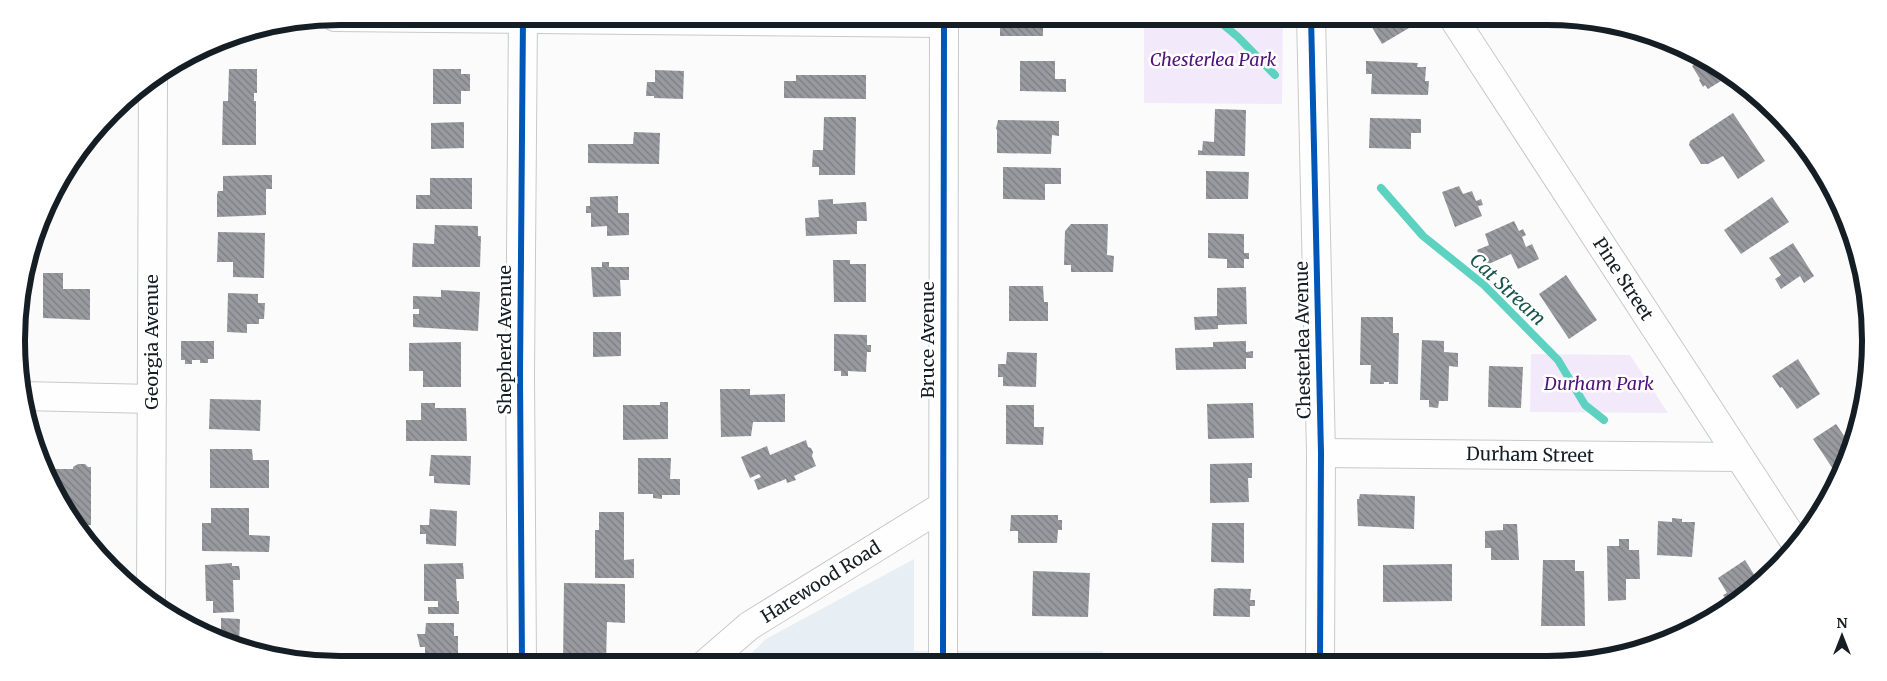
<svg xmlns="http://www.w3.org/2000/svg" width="1887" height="681" font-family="Merriweather,serif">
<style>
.built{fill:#e7eef4}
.green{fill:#f2eafb}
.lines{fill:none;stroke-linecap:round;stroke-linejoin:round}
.stream{stroke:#5ed2c0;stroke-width:8}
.building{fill:url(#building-back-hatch)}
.street-casing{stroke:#c6cacd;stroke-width:30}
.secondary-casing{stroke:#c6cacd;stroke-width:30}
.street{stroke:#fefefe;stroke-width:28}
.secondary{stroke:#fefefe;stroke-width:28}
.cycleway-casing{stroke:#fff;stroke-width:9}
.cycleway{stroke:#0057b8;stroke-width:6}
.labels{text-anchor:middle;stroke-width:5;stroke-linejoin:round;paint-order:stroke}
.park-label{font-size:18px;font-style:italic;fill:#50137a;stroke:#fff}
.street-label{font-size:18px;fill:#151e25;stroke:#fff}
.water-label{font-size:19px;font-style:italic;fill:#18554a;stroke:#fff}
.rim{fill:none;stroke:#151e25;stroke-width:6}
</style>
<defs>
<pattern id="building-back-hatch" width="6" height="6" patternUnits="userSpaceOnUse" patternTransform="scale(1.25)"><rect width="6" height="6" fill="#999a9f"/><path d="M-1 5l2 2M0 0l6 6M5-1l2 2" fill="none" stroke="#7c7d81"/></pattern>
</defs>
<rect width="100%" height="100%" fill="#fbfbfb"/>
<path class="built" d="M914,559v92h189l-1,12 -362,1 26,-25z"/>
<g class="green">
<path d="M1144,16h139l-1,88 -138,-1z"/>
<path d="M1531,354l99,1 38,58 -138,-1z"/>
</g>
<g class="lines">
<g class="stream">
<path d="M1213,16l25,21 37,38"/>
<path d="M1381,188l42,48 61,49 74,75 27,45 19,15"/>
</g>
</g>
<g class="building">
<path d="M1000,16h48v7h-5v13h-43z"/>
<path d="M1368,16h34l7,12 -27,16 -12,-20 2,-1z"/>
<path d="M1694,59l35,17 -21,13 -3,-4 -2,2 -4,-7 1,-1 -8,-13 5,-3z"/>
<path d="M1020,61h35v18h11v13l-46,-1z"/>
<path d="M1366,61l52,2 -1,4h9l-1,14h4l-1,14 -57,-1 1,-20h-6z"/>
<path d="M229,69h28v24h-3v8h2v44h-34l1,-44h5z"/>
<path d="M433,69h28v5h9v17h-9v13h-28z"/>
<path d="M655,70l29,1 -1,28 -29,-1v-2h-8l1,-14h8z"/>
<path d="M796,75h70v24l-82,-1v-17h12z"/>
<path d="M1215,109l31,1 -1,46 -47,-1v-5l4,1 1,-10 11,1z"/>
<path d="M1733,113l32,48 -27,18 -15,-23 -15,8h-7l-12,-19 1,-4z"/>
<path d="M824,117h32l-1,58h-36v-8h-7l1,-17h10z"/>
<path d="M1370,118l51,1v14h-10v16l-42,-1z"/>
<path d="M998,120l61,1v15l-7,-1 -1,19 -54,-1v-23l-1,-1z"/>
<path d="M464,122v26l-33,1v-26z"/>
<path d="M634,132l26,1 -1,31 -71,-1v-19h45z"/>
<path d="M1003,167l58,1v16h-16v16l-42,-1z"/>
<path d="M1206,171l43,1 -1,27h-42z"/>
<path d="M265,175h7v14h-6v26l-49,2v-22l1,-4h5v-15z"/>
<path d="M430,178h42v31h-56v-14h14z"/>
<path d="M1459,186l4,8 9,-3 4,10 5,-2 2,6 -5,1 4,10 -27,11 -13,-35z"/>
<path d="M618,196v17h11v22l-22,1v-10l-16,1v-14h-5v-7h4v-9z"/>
<path d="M1772,197l17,25 -48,32 -17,-24z"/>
<path d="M833,199v5l33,-2 1,19h-10v13l-51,2 -1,-18 14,-1 -1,-17z"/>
<path d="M1514,221l5,10 4,-2 3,6 -4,2 4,10 6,-3 7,15 -21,10 -7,-15 -27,12 -7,-16 12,-5 -4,-11z"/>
<path d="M1071,224h37l-1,31 7,1 -1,16h-42v-7h-7l1,-34z"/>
<path d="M435,225l43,1v10h3l-1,31h-68l1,-24 21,1z"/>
<path d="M218,232l47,1 -1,45 -31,-1v-15h-16z"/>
<path d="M1208,233l36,1v19h5v6h-5v9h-17v-9l-19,-1z"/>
<path d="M1793,243l21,33 -10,7 -4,-7 -19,13 -6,-10 6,-4 -12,-17z"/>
<path d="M833,260h17v4h16v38h-32z"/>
<path d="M602,262h7v5h20v13h-9l1,16 -28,1 -2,-30h11z"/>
<path d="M43,273h20v16h27v31l-47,-2z"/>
<path d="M1566,275l31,45 -28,19 -30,-45z"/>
<path d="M1009,286h34l1,16h4v19h-39z"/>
<path d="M23,287h5l-1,29h-7l-1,-18z"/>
<path d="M1246,287l1,37 -29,1v4l-23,1 -1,-13 23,-1v-28z"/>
<path d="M441,290l39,2 -2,39 -65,-4v-13h6v-5h-6v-13l28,1z"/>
<path d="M228,293l30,1v9h7l-1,16h-5v5h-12v9l-20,-1z"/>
<path d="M1361,317h32v16h6l-1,51h-9v-2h-5v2h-14l1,-19h-11z"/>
<path d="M593,332h28v24l-28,1z"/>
<path d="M834,334l33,1v10h4v7h-4l-1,20 -18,-1v5h-7v-5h-7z"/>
<path d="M1422,340l22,1v11l14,1v14l-9,-1 -1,35h-9l-1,7 -9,-1v-7h-9z"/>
<path d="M181,341h33v18h-6v4h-8v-3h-8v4h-7v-4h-4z"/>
<path d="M1246,341v11l7,-1v7h-7v11l-70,1 -1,-22 38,-1v-5z"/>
<path d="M461,342v45h-38v-16h-14v-28z"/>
<path d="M1007,352l30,1 -1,34 -33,-1v-9h-5v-13h8z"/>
<path d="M1798,359l22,35 -23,15 -15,-22 -2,1 -8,-12z"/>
<path d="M1489,366l34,1 -2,41 -33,-1z"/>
<path d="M720,389h30v6l35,-1v28h-32l-2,14 -30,1z"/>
<path d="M210,399l51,1 -1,31 -51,-2z"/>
<path d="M660,402h8v37l-45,1v-35h37z"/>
<path d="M421,403h14v5h31l1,33h-61v-21h15z"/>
<path d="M1253,403l1,35 -46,1 -1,-35z"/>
<path d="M1006,405h28v22h10l-1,18 -37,-1z"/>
<path d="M1836,424l15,22 -9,21 -7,5 -22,-33z"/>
<path d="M806,440l2,7 3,1 2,4 -1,4 4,10 -22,10 2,4 -9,3 -1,-4 -28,11 -4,-10 7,-3 -2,-3 -9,4 -9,-21 26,-11 3,9z"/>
<path d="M210,449h42l1,11h16v28h-59z"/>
<path d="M431,455l40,1 -1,29 -36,-2v-7h-5z"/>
<path d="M638,458h33l-1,21h10v16h-18v4l-9,-1v-4h-15z"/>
<path d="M1252,463v15h-4l1,24 -39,1v-39z"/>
<path d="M78,464h7l3,3h3v58h-16l-4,-5 -21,-51h23v-2z"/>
<path d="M1360,494l55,2 -1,33 -56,-3 -1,-27h2z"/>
<path d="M211,508h38v27l21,1 -1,16 -67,-1v-28h9z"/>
<path d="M430,509l27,2 -1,35 -30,-2v-10h-6v-9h9z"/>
<path d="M599,512h25v48l10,-1v19h-39v-48h4z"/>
<path d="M1011,515h47v5h4v10h-4l-1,13h-39v-12h-8z"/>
<path d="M1672,518l10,1v3h13l-3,35 -35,-2 1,-34 14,1z"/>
<path d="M1212,523h32v40l-33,-1z"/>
<path d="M1503,524h14l2,36h-28v-12h-6v-17l18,-1z"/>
<path d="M1619,539h10v11h10l1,29h-14v21l-18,1 -1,-55h12z"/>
<path d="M1543,560h32v11h9l1,55h-44z"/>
<path d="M1745,560l15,24 -31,20 -6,-9 4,-2 -9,-15z"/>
<path d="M232,563v3h7l1,6v8h-7l1,32 -21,1v-12h-7l-1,-36z"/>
<path d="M463,563l1,16h-8l1,22h2v13h-31v-7h10v-6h-14v-37z"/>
<path d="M1452,564v37l-69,1v-37z"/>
<path d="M1033,571l57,2 -2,44 -56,-1z"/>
<path d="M564,583l61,1v39l-18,-1 -1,42h-43z"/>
<path d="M1219,588l32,1 -1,11h5v6h-5v11l-37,-1 1,-27z"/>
<path d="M221,618l19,1 -1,26 -28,-14v-2h10z"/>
<path d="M426,623h28v13h4v22h-33v-11h-5l-3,-13h8z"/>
</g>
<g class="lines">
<defs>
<g id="street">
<path d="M1311,16l10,437 -1,210"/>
<path d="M335,17l609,6"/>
<path d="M22,396l130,3"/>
<path d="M1321,453l418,4"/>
<path d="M151,602l2,-521"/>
<path d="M522,664l-2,-289 3,-359"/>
<path d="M705,664l44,-38 194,-120"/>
</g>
<g id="secondary">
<path d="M1452,16l343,526"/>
<path d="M943,663l1,-647"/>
</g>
</defs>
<use href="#street" class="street-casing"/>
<use href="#secondary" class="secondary-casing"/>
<use href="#street" class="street"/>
<use href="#secondary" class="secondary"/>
<defs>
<g id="cycleway">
<path d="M1311,16l10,437 -1,210"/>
<path d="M943,663l1,-647"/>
<path d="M522,664l-2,-289 3,-359"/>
</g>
</defs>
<use href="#cycleway" class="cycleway-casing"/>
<use href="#cycleway" class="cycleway"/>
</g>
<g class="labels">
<g class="park-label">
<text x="1213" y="66">Chesterlea Park</text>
<text x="1599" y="390">Durham Park</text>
</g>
<g class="street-label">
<text transform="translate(1623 279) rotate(57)" y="6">Pine Street</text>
<text transform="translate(505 340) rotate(-90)" y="6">Shepherd Avenue</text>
<text transform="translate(928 340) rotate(-90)" y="6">Bruce Avenue</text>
<text transform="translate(1303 340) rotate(-91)" y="6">Chesterlea Avenue</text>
<text transform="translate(152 342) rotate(-90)" y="6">Georgia Avenue</text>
<text transform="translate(1530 455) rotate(1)" y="6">Durham Street</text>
<text transform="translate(821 582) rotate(-32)" y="6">Harewood Road</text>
</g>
<g class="water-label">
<text transform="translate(1508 289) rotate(43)" y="7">Cat Stream</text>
</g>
</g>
<path d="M0 0H1887V681H0ZM340 25H1547A315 315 0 0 1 1862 340V341A315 315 0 0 1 1547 656H340A315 315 0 0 1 25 341V340A315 315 0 0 1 340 25Z" fill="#fff" fill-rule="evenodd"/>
<path class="rim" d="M340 25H1547A315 315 0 0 1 1862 340V341A315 315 0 0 1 1547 656H340A315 315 0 0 1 25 341V340A315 315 0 0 1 340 25Z"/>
<g transform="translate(1842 636)" stroke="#ffffff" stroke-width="4" paint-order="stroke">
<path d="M0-4L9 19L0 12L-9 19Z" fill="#151e25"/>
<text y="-8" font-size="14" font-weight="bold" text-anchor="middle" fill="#151e25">N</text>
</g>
</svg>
